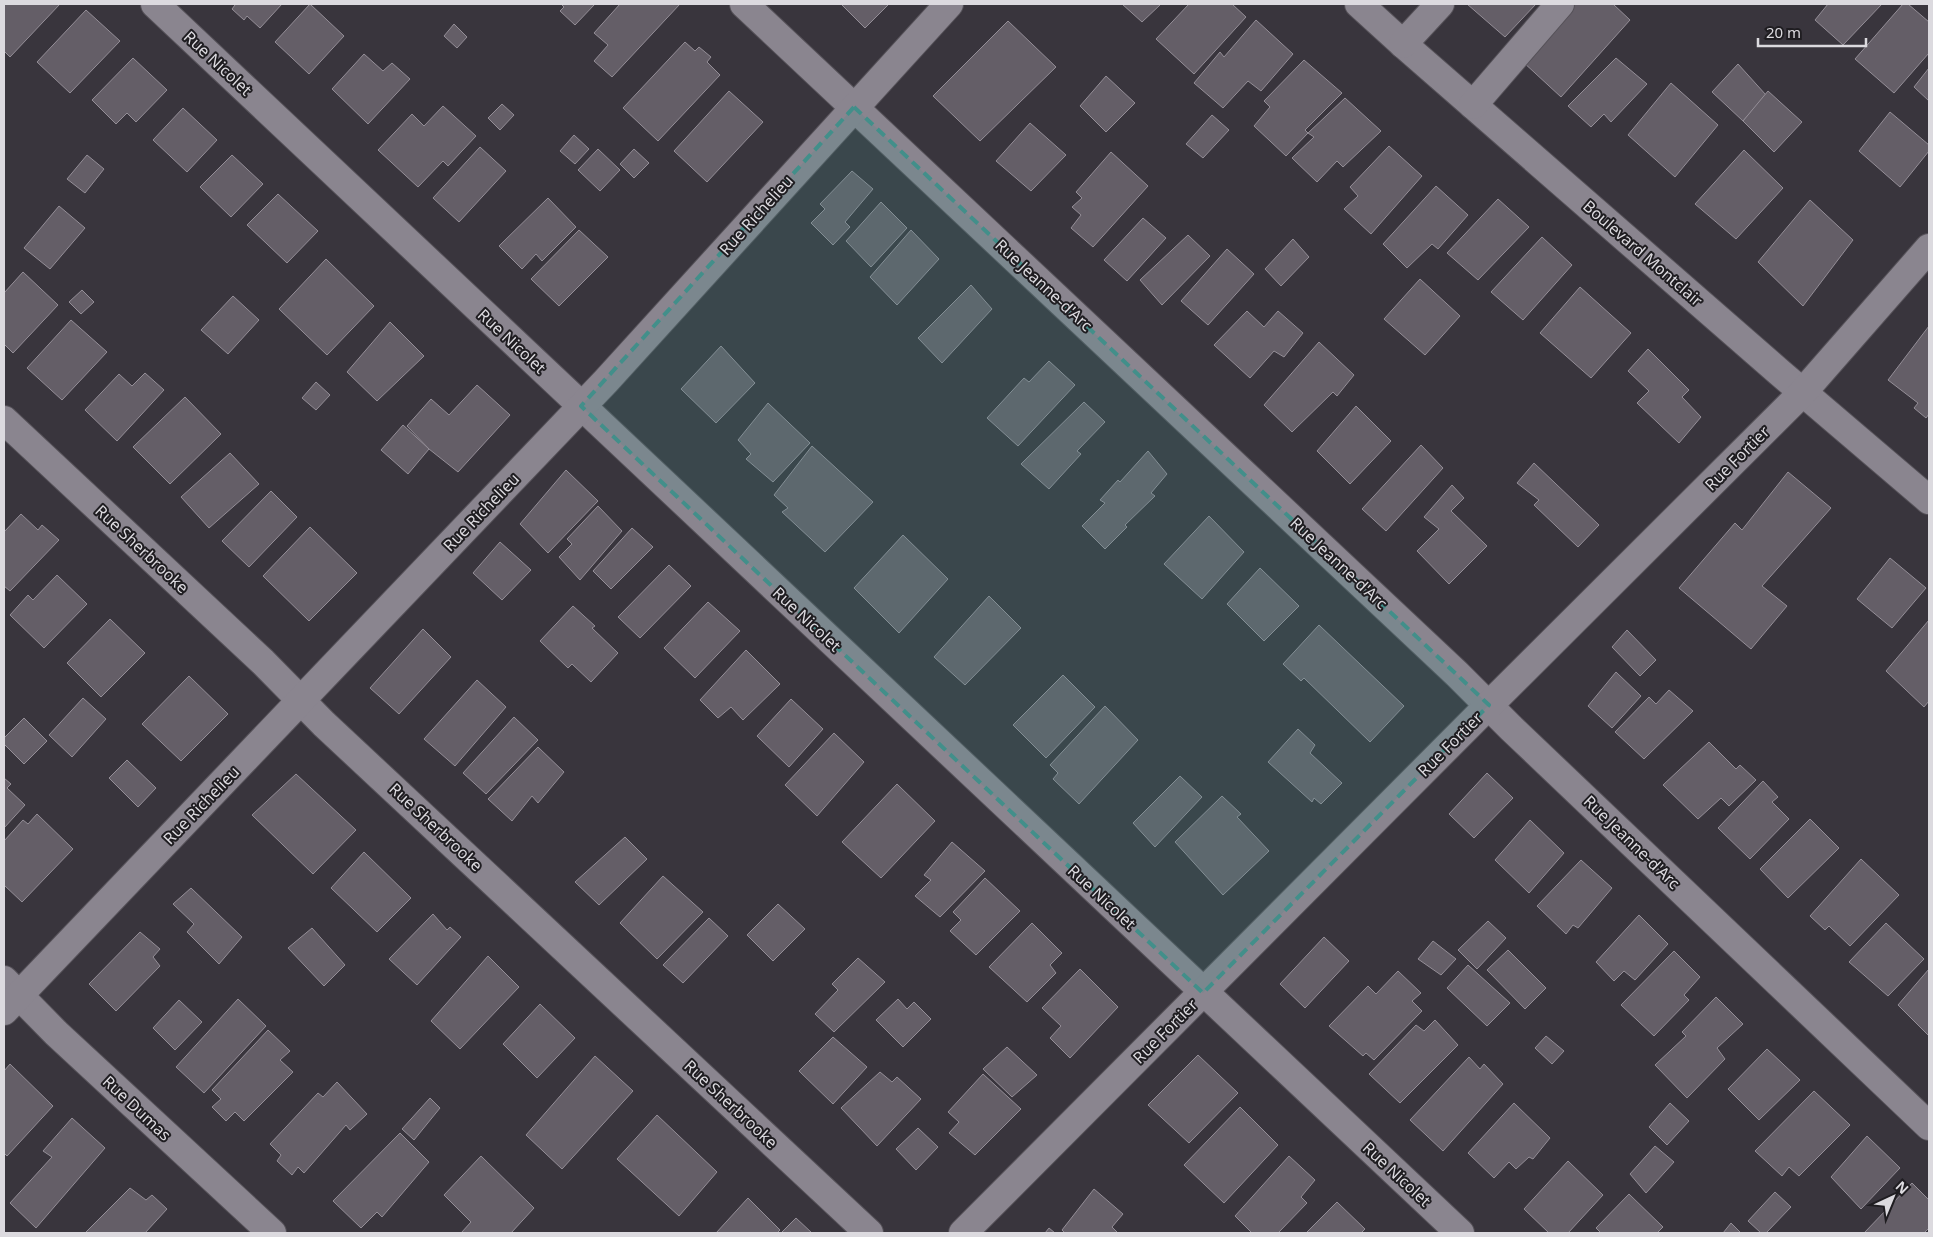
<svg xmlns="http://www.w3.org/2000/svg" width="1933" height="1237" font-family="'Noto Sans',sans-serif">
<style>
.building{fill:#645e67;stroke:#948e97}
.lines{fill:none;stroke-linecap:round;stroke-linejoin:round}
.minor-casing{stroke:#555158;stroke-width:30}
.minor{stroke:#8a858f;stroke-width:28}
.marked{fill:#428f8a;fill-opacity:0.2;stroke:#428f8a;stroke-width:4;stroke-dasharray:10 6;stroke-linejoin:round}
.labels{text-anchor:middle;stroke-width:4;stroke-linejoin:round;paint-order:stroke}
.street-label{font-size:16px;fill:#dcdadf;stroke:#1f1d21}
</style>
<rect width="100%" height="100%" fill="#39353d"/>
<g class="building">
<path d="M4,4h56l-50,53 -6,-6z"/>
<path d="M234,4h48l-22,24 -13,-12 -3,4 -12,-11 3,-4z"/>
<path d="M310,4l34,32 -35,38 -34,-32z"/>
<path d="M561,4h34l-20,21 -15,-14 4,-4z"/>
<path d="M620,4h60l-68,73 -18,-16 14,-16 -14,-12z"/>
<path d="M843,4h46l-24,24 -23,-23z"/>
<path d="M1122,4h39l-19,18z"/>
<path d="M1189,4h43l14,13 -52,57 -38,-35z"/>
<path d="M1467,4h69l-31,33z"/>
<path d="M1575,4h38l17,16 -69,77 -39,-36z"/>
<path d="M1828,4h54l-39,41 -28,-25z"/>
<path d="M1903,4h5l21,18v31l-35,40 -39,-34z"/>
<path d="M86,10l34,31 -50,52 -33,-31z"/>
<path d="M1256,20l37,34 -32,37 -13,-10 -25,27 -29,-25 26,-31 4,5z"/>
<path d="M1008,21l48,46 -76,74 -47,-45z"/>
<path d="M454,24l13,13 -10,11 -13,-12z"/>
<path d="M685,42l10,9 4,-4 12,10 -4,5 13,13 -62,66 -35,-33z"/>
<path d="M364,54l19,17 9,-8 18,16 -42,45 -36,-35z"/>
<path d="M133,58l34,32 -31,32 -9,-9 -11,11 -24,-24z"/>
<path d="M1616,58l31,26 -36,38 -7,-8 -13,13 -23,-21z"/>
<path d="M1304,60l38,33 -37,37 3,3 -22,23 -32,-30 16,-19 -6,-6z"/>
<path d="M1738,64l28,31 -23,26 -31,-29z"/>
<path d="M1929,68v33l-15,-14z"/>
<path d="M1106,76l29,27 -29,29 -26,-26z"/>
<path d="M1671,83l47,42 -43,52 -47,-42z"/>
<path d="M729,91l34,31 -56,60 -33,-31z"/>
<path d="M1768,91l34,31 -28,30 -31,-31z"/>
<path d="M1345,98l36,33 -38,36 -6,-6 -20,21 -25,-24 22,-21 -6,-4z"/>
<path d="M502,104l12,11 -14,15 -12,-12z"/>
<path d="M443,106l33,30 -28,30 -5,-5 -25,26 -40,-37 34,-36 12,12z"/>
<path d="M183,108l34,32 -30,32 -34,-32z"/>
<path d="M1890,112l39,33v6l-29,36 -41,-36z"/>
<path d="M1212,115l17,15 -26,28 -17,-14z"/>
<path d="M1030,123l36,32 -35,36 -35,-30z"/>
<path d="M574,135l15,14 -14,15 -15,-13z"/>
<path d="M1389,146l33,30 -51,58 -27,-25 14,-13 -8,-9z"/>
<path d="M480,147l26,24 -47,51 -26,-24z"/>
<path d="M598,149l22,21 -20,21 -22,-21z"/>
<path d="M634,149l15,14 -15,15 -14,-14z"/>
<path d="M1744,150l39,38 -47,51 -41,-35z"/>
<path d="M1111,152l37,34 -55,61 -22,-19 10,-13 -9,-8 10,-9 -6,-6z"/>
<path d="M87,155l17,14 -19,24 -18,-14z"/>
<path d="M232,155l31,29 -32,33 -31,-30z"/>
<path d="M852,171l21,18 -28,33 5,5 -17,18 -22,-22 14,-14 -5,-5z"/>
<path d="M1436,186l32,29 -30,34 -6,-5 -25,24 -24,-24z"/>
<path d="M278,194l40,37 -31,32 -40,-38z"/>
<path d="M548,198l28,29 -34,34 -6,-7 -14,15 -23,-23z"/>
<path d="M1498,199l31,28 -51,53 -31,-27z"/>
<path d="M1810,200l43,40 -50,66 -45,-44z"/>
<path d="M881,202l26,26 -36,39 -25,-26z"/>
<path d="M59,206l26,22 -35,41 -26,-21z"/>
<path d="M1143,218l23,20 -39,43 -23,-21z"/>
<path d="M579,230l29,27 -49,49 -28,-27z"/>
<path d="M911,230l28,29 -42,46 -27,-28z"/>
<path d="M1188,235l22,21 -48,49 -22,-25z"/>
<path d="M1542,237l30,28 -49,55 -32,-28z"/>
<path d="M1293,239l16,18 -28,29 -16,-17z"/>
<path d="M1227,249l27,25 -46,51 -27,-24z"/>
<path d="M326,259l48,47 -47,49 -48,-46z"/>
<path d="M23,272l35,33 -45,48 -9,-9v-51z"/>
<path d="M1420,279l40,37 -35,39 -41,-36z"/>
<path d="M971,285l21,24 -50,54 -24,-25z"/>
<path d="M1580,287l51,46 -40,45 -51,-45z"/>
<path d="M82,290l12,12 -13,12 -12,-12z"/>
<path d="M233,296l26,24 -31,34 -27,-24z"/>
<path d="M1247,311l17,16 14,-16 25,22 -19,24 -10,-6 -24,27 -36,-33z"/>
<path d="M71,320l36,32 -45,48 -35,-32z"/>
<path d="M390,322l34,34 -47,45 -30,-29z"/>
<path d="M1929,326v88l-3,4 -12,-10 4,-5 -30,-23z"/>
<path d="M1319,342l35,33 -17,21 -4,-4 -41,40 -28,-27z"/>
<path d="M721,346l34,37 -39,40 -35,-34z"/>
<path d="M1648,349l41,41 -7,7 19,20 -22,26 -42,-40 12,-12 -21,-20z"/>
<path d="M1049,361l26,24 -57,61 -31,-28 37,-40 5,4z"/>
<path d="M145,373l19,17 -47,51 -32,-31 34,-36 13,12z"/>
<path d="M316,382l14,13 -14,15 -14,-12z"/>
<path d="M477,385l33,30 -52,57 -29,-23 -22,-23 24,-27 18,16z"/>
<path d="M185,397l36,37 -51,50 -37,-37z"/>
<path d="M1084,402l21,20 -28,29 4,3 -32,35 -28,-25z"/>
<path d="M768,403l42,40 -37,39 -27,-23 5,-5 -13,-14z"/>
<path d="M1356,406l35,35 -41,43 -33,-33z"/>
<path d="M403,425l26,24 -21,25 -27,-24z"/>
<path d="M1421,445l22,23 -57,63 -24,-22z"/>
<path d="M812,446l61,56 -48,50 -43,-40 6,-4 -14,-13z"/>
<path d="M1148,451l19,23 -16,19 4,3 -30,29 2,2 -22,22 -23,-23 23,-23 -5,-3 18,-20 2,2z"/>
<path d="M230,453l29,31 -50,44 -28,-31z"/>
<path d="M1534,463l65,62 -21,22 -44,-42 5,-5 -22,-17z"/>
<path d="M566,470l32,31 -50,52 -28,-29z"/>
<path d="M1788,472l43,36 -69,78 25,20 -36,43 -72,-61 56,-65 7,7z"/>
<path d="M1452,485l12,13 -13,13 36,35 -38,38 -32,-33 22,-22 -15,-12z"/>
<path d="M271,491l26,26 -48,50 -27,-26z"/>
<path d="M598,506l24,25 -42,49 -21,-23 13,-13 -5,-5z"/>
<path d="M21,514l17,16 4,-5 17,15 -49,51 -6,-5v-54z"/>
<path d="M1209,516l35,36 -42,47 -38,-35z"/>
<path d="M310,527l47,46 -48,48 -46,-45z"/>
<path d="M632,528l21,19 -42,42 -18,-18z"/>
<path d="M903,535l45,44 -49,54 -45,-45z"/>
<path d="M500,542l31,28 -29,30 -29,-27z"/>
<path d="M1890,558l36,30 -34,40 -35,-29z"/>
<path d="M669,565l22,21 -51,52 -22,-21z"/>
<path d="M1260,568l39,38 -35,35 -37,-37z"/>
<path d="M57,575l30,29 -43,44 -34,-33 18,-20 5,5z"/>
<path d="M989,596l32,32 -56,57 -31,-28z"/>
<path d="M708,602l32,29 -45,47 -31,-30z"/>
<path d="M573,606l22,20 -3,2 26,25 -27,29 -19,-18 -4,4 -28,-27z"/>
<path d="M110,619l35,34 -44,44 -34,-34z"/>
<path d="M1929,620v81l-5,6 -38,-36z"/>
<path d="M1319,625l85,81 -34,36 -66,-64 -3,3 -18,-17z"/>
<path d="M423,629l28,28 -52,57 -29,-26z"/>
<path d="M1627,630l29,30 -16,16 -28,-29z"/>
<path d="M746,650l34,34 -37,36 -12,-13 -13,11 -18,-18z"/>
<path d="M1616,672l25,24 -29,32 -24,-22z"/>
<path d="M1063,675l32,32 -49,51 -33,-33z"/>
<path d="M189,676l39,38 -47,47 -39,-37z"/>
<path d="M477,680l29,27 -51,59 -31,-27z"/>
<path d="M1669,690l24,21 -49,48 -29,-27 34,-35 7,7z"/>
<path d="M83,698l23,21 -34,38 -23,-22z"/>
<path d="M791,699l32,30 -34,38 -32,-31z"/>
<path d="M1105,706l33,34 -59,64 -26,-25 5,-6 -8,-8z"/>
<path d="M514,717l24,23 -52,54 -23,-21z"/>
<path d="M24,718l23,23 -23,23 -20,-20v-6z"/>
<path d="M1298,729l17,16 -5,8 32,30 -21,21 -7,-6 -2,4 -44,-40z"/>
<path d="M834,733l30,29 -47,54 -32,-31z"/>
<path d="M1709,742l27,27 4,-4 16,15 -27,26 -8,-8 -23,21 -35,-34z"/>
<path d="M538,747l26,25 -26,31 -6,-7 -20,25 -24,-22z"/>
<path d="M127,760l29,28 -18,19 -29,-29z"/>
<path d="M1487,773l26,25 -39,40 -25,-24z"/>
<path d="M296,774l60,56 -43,44 -61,-59z"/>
<path d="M1180,776l22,21 -47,50 -22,-24z"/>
<path d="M4,778l7,6 -4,4 18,17 -21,23z"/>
<path d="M1763,781l15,16 -6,5 17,17 -39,40 -32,-31z"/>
<path d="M897,784l38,37 -54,57 -39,-36z"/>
<path d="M1222,796l19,18 -4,3 32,34 -46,44 -48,-53z"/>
<path d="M37,814l36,35 -51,53 -18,-17v-44l19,-21 5,4z"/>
<path d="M1810,819l29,29 -51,50 -28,-29z"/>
<path d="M1530,820l34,33 -35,40 -34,-33z"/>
<path d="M625,837l22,22 -48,46 -24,-23z"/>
<path d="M952,842l33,29 -45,46 -25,-21 16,-16 -7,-5z"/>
<path d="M364,852l47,46 -34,34 -46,-44z"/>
<path d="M1861,859l38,36 -49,51 -21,-20 -4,4 -15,-14z"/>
<path d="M1581,860l31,28 -34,40 -5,-3 -7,9 -29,-28z"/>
<path d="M663,876l40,36 -46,47 -37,-36z"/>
<path d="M985,878l35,33 -44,44 -26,-24 11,-11 -8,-8z"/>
<path d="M191,888l51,49 -23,27 -32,-32 7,-8 -21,-20z"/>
<path d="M778,904l27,25 -32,32 -26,-26z"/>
<path d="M433,914l14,16 3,-3 11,10 -44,48 -28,-26z"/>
<path d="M1639,915l29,29 -33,36 -11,-9 -10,10 -18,-19z"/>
<path d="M709,918l19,18 -45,47 -20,-18z"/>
<path d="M1488,921l18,17 -29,31 -19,-19z"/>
<path d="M1032,923l30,30 -12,12 6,8 -29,29 -38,-35z"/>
<path d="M1886,923l38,36 -36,37 -39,-34z"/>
<path d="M312,928l33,37 -21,21 -36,-38z"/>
<path d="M140,932l20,17 -7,8 7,9 -44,45 -27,-27z"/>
<path d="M1324,937l25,24 -44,47 -25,-24z"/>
<path d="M1433,941l23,18 -15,16 -23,-16z"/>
<path d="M1508,950l38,38 -21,21 -38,-39z"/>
<path d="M1674,951l26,26 -16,18 5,5 -35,36 -33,-31z"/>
<path d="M488,956l31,31 -59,62 -29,-28z"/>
<path d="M858,958l27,24 -51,50 -19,-18 23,-24 -6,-6z"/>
<path d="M1468,965l42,38 -23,23 -40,-38z"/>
<path d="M1080,969l38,38 -48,51 -20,-20 11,-12 -19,-18z"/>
<path d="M1929,969v65l-1,1 -30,-30z"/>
<path d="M1398,971l23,22 -9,8 10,10 -48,49 -8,-7 -3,3 -34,-30 39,-40 8,8z"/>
<path d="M1716,997l27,27 -26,24 8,11 -38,39 -32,-33 31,-29 -4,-4z"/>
<path d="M238,999l28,27 -62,67 -28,-26z"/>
<path d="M898,999l9,10 7,-7 17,17 -28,28 -27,-27z"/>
<path d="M179,1000l23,22 -27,28 -22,-22z"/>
<path d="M540,1004l35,34 -38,40 -34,-34z"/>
<path d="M1435,1020l23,25 -58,58 -31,-29 47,-49 8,6z"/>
<path d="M268,1030l22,21 -10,9 13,12 -49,49 -9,-9 -9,9 -14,-14 9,-8 -9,-9z"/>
<path d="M1546,1036l18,15 -12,13 -17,-16z"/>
<path d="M833,1037l34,30 -34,37 -34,-33z"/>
<path d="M1007,1047l30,28 -25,22 -29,-28z"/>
<path d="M1767,1049l33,31 -41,40 -31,-31z"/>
<path d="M1198,1055l40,38 -49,50 -41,-38z"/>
<path d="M595,1056l38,35 -71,78 -36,-34z"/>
<path d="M1469,1057l11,12 4,-5 19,20 -60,67 -33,-31z"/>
<path d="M10,1064l43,42 -46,50 -3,-3v-82z"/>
<path d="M880,1072l12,10 5,-5 24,22 -44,47 -36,-38z"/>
<path d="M983,1074l38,35 -46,46 -26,-22 10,-11 -11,-10z"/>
<path d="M337,1082l30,32 -17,16 -4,-5 -42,48 -6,-6 -6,8 -15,-14 4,-6 -11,-11 48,-51 5,4z"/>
<path d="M1814,1091l36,34 -51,51 -10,-9 -7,9 -27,-25z"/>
<path d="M430,1098l10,10 -26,32 -12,-11z"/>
<path d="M1514,1103l36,35 -17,21 -4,-2 -13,12 -7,-7 -15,16 -26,-25z"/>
<path d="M1670,1103l19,18 -22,24 -18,-18z"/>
<path d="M1240,1107l38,38 -54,58 -40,-38z"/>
<path d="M657,1115l60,57 -38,44 -62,-57z"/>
<path d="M72,1118l33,30 -69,80 -26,-25 42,-46 -9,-6z"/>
<path d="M918,1128l20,19 -22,23 -20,-21z"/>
<path d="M400,1133l29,29 -47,55 -5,-5 -16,16 -28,-27z"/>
<path d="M1867,1136l33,32 -39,41 -30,-32z"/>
<path d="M1655,1146l19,16 -28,31 -16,-19z"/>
<path d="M481,1156l53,52 -23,25h-50l10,-11 -27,-27z"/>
<path d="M1289,1156l26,24 -14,17 6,6 -29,30h-26l-17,-17z"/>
<path d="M1568,1161l35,34 -35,38h-19l-25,-24z"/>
<path d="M1912,1183l17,17v28l-5,5h-60z"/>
<path d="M130,1188l16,12 6,-5 15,14 -22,24h-60z"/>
<path d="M1094,1189l29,25 -11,13 6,6h-53l-3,-3z"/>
<path d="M1775,1192l16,15 -25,26h-5l-13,-12z"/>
<path d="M1629,1194l34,33 -6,6h-58l1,-1 -4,-4z"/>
<path d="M748,1198l32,32 -3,3h-61z"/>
<path d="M1337,1202l28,27 -4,4h-55z"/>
<path d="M796,1218l16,15h-31z"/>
<path d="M1731,1223l10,10h-18z"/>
<path d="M1049,1228l6,5h-10z"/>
</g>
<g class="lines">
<defs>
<g id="minor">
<path d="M155,4l1305,1229"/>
<path d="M744,4l713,670 54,54 418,398"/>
<path d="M1359,4l44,40 376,328 150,128"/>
<path d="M1403,44l37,-40"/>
<path d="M1473,105l87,-101"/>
<path d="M4,420l259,242 61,62 545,509"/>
<path d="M4,980l52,53 216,200"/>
<path d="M4,1011l602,-630 343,-377"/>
<path d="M963,1233l526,-528 314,-313 126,-144"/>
</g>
</defs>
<use href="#minor" class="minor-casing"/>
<use href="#minor" class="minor"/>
</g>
<path class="marked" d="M854,107l635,598 -286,288 -622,-587z"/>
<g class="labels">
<g class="street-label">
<text transform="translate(218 63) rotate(43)" y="6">Rue Nicolet</text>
<text transform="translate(756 215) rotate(-48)" y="6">Rue Richelieu</text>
<text transform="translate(1643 253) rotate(41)" y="6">Boulevard Montclair</text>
<text transform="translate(1044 285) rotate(43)" y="6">Rue Jeanne-d'Arc</text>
<text transform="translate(512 341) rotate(43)" y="6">Rue Nicolet</text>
<text transform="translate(1737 458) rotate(-45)" y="6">Rue Fortier</text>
<text transform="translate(481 512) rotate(-46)" y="6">Rue Richelieu</text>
<text transform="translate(142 549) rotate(43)" y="6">Rue Sherbrooke</text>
<text transform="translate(1339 563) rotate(43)" y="6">Rue Jeanne-d'Arc</text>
<text transform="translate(807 619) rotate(43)" y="6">Rue Nicolet</text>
<text transform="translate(1450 744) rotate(-45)" y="6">Rue Fortier</text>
<text transform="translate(201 805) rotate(-46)" y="6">Rue Richelieu</text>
<text transform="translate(436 827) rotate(43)" y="6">Rue Sherbrooke</text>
<text transform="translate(1632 842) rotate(44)" y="6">Rue Jeanne-d'Arc</text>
<text transform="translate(1102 897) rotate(43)" y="6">Rue Nicolet</text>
<text transform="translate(1165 1031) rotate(-45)" y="6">Rue Fortier</text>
<text transform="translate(731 1104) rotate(43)" y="6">Rue Sherbrooke</text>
<text transform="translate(137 1108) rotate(43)" y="6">Rue Dumas</text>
<text transform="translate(1397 1174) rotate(43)" y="6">Rue Nicolet</text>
</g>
</g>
<rect width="1933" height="1237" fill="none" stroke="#dcdadf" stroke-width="10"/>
<g transform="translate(1893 1197) rotate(44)" stroke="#1f1d21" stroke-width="4" paint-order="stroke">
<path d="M0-4L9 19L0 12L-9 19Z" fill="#dcdadf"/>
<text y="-8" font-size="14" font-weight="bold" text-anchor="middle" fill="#dcdadf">N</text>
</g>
<path d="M1758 38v8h108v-8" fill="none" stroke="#dcdadf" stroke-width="2.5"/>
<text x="1766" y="38" font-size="15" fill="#dcdadf" stroke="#1f1d21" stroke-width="4" paint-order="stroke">20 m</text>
</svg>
